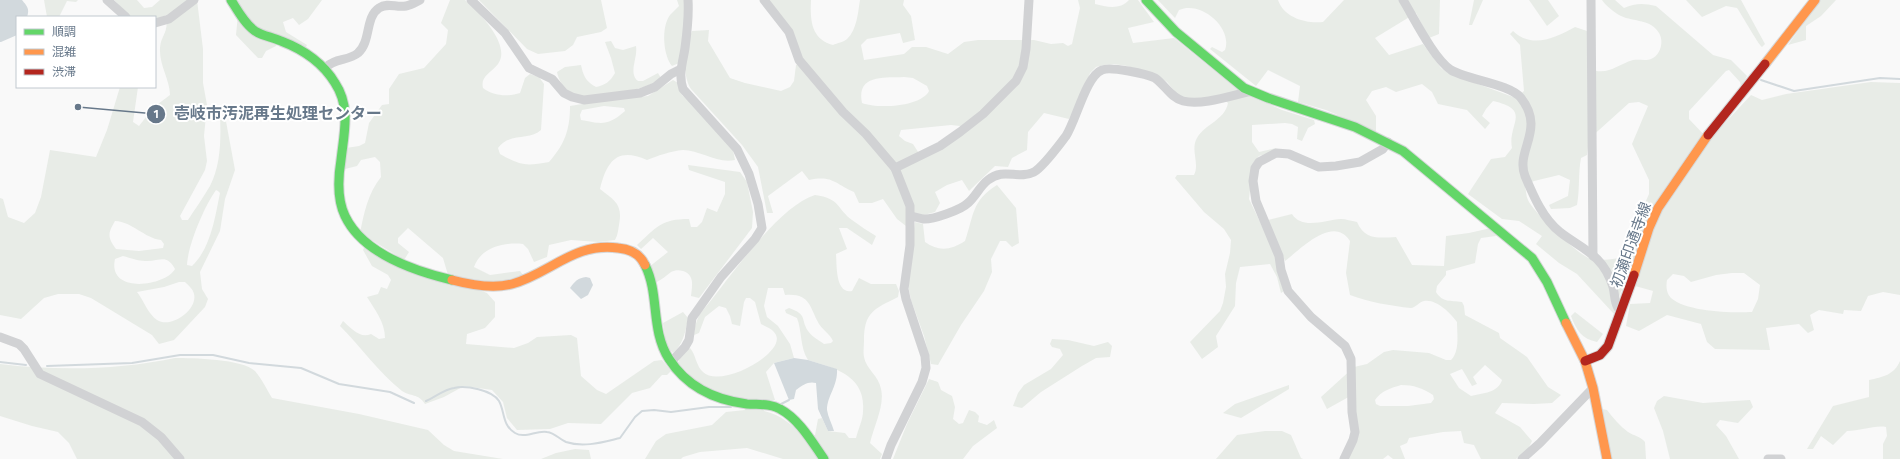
<svg xmlns="http://www.w3.org/2000/svg" width="1900" height="459" font-family="'Titillium Web','Noto Sans JP',sans-serif">
<style>
.green{fill:#e8ece7;fill-rule:evenodd}
.water{fill:#d2d9dd}
.lines{fill:none;stroke-linecap:round;stroke-linejoin:round}
.stream{stroke:#d2d9dd;stroke-width:2}
.fast-casing{stroke:#d6d7d8;stroke-width:11}
.slow-casing{stroke:#d6d7d8;stroke-width:11}
.jam-casing{stroke:#d6d7d8;stroke-width:11}
.street{stroke:#d1d2d4;stroke-width:9}
.fast{stroke:#63d668;stroke-width:9}
.slow{stroke:#ff974d;stroke-width:9}
.jam{stroke:#b3261e;stroke-width:9}
.labels{text-anchor:middle;stroke-width:4;stroke-linejoin:round;paint-order:stroke}
.street-label{font-size:15px;fill:#67788a;stroke:#fff}
.leader{fill:none;stroke:#67788a;stroke-width:1.5}
.callout-dot{fill:#67788a;stroke:#fff;stroke-width:1.5}
.mark-label{font-size:12px;text-anchor:middle;font-weight:bold;fill:#fff}
.callout-label{font-size:16px;text-anchor:middle;font-weight:bold;fill:#67788a;stroke:#fff;stroke-width:4;stroke-linejoin:round;paint-order:stroke}
</style>
<rect width="100%" height="100%" fill="#f9f9f9"/>
<g class="green">
<path d="M44,0h34l-2,2 -9,-1 -8,16h-12z"/>
<path d="M114,0h23l7,8 8,-1 8,-7h37l6,49v34l4,22 -3,31 3,25 -2,9 -25,46 2,4h6c7,-11 15,-22 22,-34 11,-21 11,-48 10,-71l5,1 10,54 -10,29 -5,32 -20,41 2,17 6,10 -3,8 -31,33 -15,4 -7,-9 -61,-37 -12,-4h-21l-14,4 -23,21 -21,-4v-117l3,1 5,18 16,6 11,-10 6,-16 9,-47 46,7 11,-27 13,-43h18l-5,35 6,4 15,-19 16,-12c0,-15 -11,-30 -10,-47 1,-14 9,-14 6,-33l-11,6v-4h-24zM216,190l2,1 2,2c-5,24 -9,55 -28,73l-5,-1c1,-20 17,-58 29,-75zM115,221c18,1 29,17 46,19l3,4 -1,4 -24,3 -23,-2c-9,-12 -8,-16 -1,-28zM123,256c8,2 15,5 22,5 15,1 21,-8 30,8 -9,17 -68,26 -60,-10zM179,282h6c4,4 8,7 9,12 4,16 -23,35 -37,26 -9,-6 -13,-19 -20,-28l27,-5z"/>
<path d="M237,0h85l-14,19 -9,6 -6,-7 -10,4 3,10 21,13 -2,4 -22,-12 -7,9 -10,5 -4,7h-4l-22,-23 3,-31z"/>
<path d="M450,0h15c13,11 47,45 33,64 -6,8 -18,12 -15,24 10,8 25,9 37,5l5,-15 5,-4 9,3 5,7 -3,46c-11,11 -32,2 -43,18l2,6c21,12 26,12 49,8 16,-18 21,-33 21,-56l30,-5 48,-5 25,-16 5,3 4,12 14,12 37,43 2,10c-18,4 -35,-10 -52,-10 -12,1 -26,6 -36,10 -30,-13 -40,1 -47,29 15,12 23,15 19,36 -1,5 -1,10 -4,15l-17,2 -27,-2 -22,5 -2,12 -13,5 -6,-13 -5,-5c-19,-2 -42,3 -49,23l16,8 30,-4 3,4 -27,8 -48,-8 -5,-17 -35,-30 -10,10v5l11,9 -5,8 -44,-27c4,-20 8,-40 21,-56l-1,-15 -5,-5 -14,3 -4,6 -12,3 1,-21 13,-2 6,-3 4,-20 13,-18 7,-1v-15l10,-15 25,-6 22,-24 2,-14 -7,-7zM604,106l20,2 1,3c-17,15 -23,13 -44,9l-1,-5 2,-5z"/>
<path d="M479,0h122l6,28 -6,4 -24,5 -4,8 -8,6 -27,3 -11,-5z"/>
<path d="M677,0h7l1,21 -6,42 -7,3c-9,-11 -11,-39 -2,-51 3,-3 6,-6 9,-9z"/>
<path d="M767,0h44c-1,20 0,39 22,45 4,-2 11,-3 14,-6 10,-9 11,-27 13,-39h44l-1,5 8,11 4,24 -12,3 -3,-10 -33,6 -6,6 3,15 40,-6 8,-7h14l22,7 16,-12 14,-2h56l17,4 12,-1 5,3 4,-2 8,-36 -2,-8h17v4c12,3 25,6 34,-4h9l16,22 -26,6 5,15 41,-5 64,52 44,20 32,10 1,4 -7,4 -6,13 -5,-2 1,-12 -6,-3 -7,-1 -33,2v17l7,10 17,-4 1,3 -18,5 -6,7 -4,36 26,54 9,38 -3,2 -4,-16 -7,-13 -30,3 -4,16 -1,23 -19,30 2,11 -16,12 -12,-17 30,-31 3,-8 3,-16 -1,-13 5,-21 1,-13 -7,-11 -20,-17 -29,-34 2,-3h17c6,-12 -4,-25 3,-37 8,-14 28,-18 31,-35l-7,-6 -33,2 -11,-5 -10,-12 -12,-8 -28,-8 -13,-2 -10,1 -8,2 -6,6 -5,15 -16,31 -25,-6 -16,19 -1,18 -15,8 -4,9 -13,-1 -26,25 -7,-11 -15,5 -12,7 5,11 -5,9 -11,3 -18,11 -9,-7 -14,-20 -11,4h-13l-5,-11c-20,-9 -22,-17 -45,-12l-7,-9 -34,25 5,17h-6l-9,-46 -16,-22 -51,-56c-10,-15 -5,-42 1,-58l17,-1 -1,11 22,37 15,5 36,8 9,-4 4,-6 2,-16 7,-5zM904,77l9,1 14,8 2,5c-8,16 -52,18 -67,12 -6,-29 23,-25 42,-26zM951,125l9,1 4,6 -42,26 -9,-14 -8,-3 -6,-5 2,-6z"/>
<path d="M1158,0h120c6,18 29,24 45,22l21,-22h96l-1,34 -10,4 -13,-25 -41,25 14,17 34,-11 18,24 7,5 68,25 8,-7 -4,-46 -10,-11 3,-3c19,18 42,7 62,-4l12,4 2,38c20,7 27,-4 44,-9 6,-1 13,1 18,-1 10,-4 13,-18 8,-26 -8,-14 -25,-11 -38,-17 -6,-3 -16,-11 -19,-16h13l9,8c11,-5 20,-5 32,-2l57,49 18,5 16,16 -6,11 -1,-5 -11,-12 -3,1 -37,40v8l20,21 42,-45 11,5 24,-6 85,-12 29,1v212l-17,-3 -15,4 -7,15 -17,-1 -1,4 -24,-4 -9,5 4,15 -6,3 -9,-9 -33,4 4,22 -55,-1 -8,-7 -6,-18 -34,-9 -28,16 -13,-5 4,-22 20,-1 3,-12 -25,-7 -7,7 -7,23 -37,-40 -18,-11 -23,-19 6,-8 -23,-15 -17,-2 -34,-25 23,-35 14,-2 7,-9c-5,-24 21,-38 -19,-47l-7,8 -4,7 8,7 -5,6 -18,-19 -29,-6 -6,-12 -10,-8 -26,8 -10,-5 -14,4 -6,9 10,16v16l-50,-22 -28,-8 2,-16 -32,-16 -12,16 -46,-37 2,-2 10,5 3,-2c8,-22 -24,-50 -46,-40l-4,8zM1639,102l9,4 -16,38 17,36v14l-28,64c-9,1 -21,3 -30,1 -13,-4 -57,-46 -63,-59 -2,-4 -2,-10 -3,-15l9,-4 25,-6 11,5 -2,16 -19,9 2,4 19,-1 7,-3c3,-16 1,-31 4,-47l6,-3 2,-16 40,-36zM1732,273h12l16,12 -2,14 -6,13c-20,1 -65,0 -81,-14 -5,-5 -5,-12 -4,-18l6,-6 11,2 7,6 25,-7z"/>
<path d="M1474,0h9l-11,25h-3z"/>
<path d="M1529,0h19l11,16 -12,10z"/>
<path d="M1686,0h55l24,44 -3,3c-4,-3 -20,-32 -25,-39l-11,-2 -24,11z"/>
<path d="M1820,0h16l-15,16 -15,10v14l-18,5z"/>
<path d="M611,41l4,7 8,2 13,-4c2,12 -8,27 2,35h5l15,-8 3,5c-15,13 -70,23 -89,16 -7,-3 -14,-15 -15,-22l8,-5 16,-2c2,10 5,17 15,22 9,-2 14,-5 19,-14l-4,-15 -6,-16z"/>
<path d="M688,165l52,7 7,10 6,30 -1,16 -53,70 -8,-2c1,-10 4,-21 -8,-25 -4,-1 -8,-1 -12,1 -5,4 -10,8 -16,11l-6,-16 19,-15 -15,-14 -12,11 -4,-4c20,-18 24,-26 52,-26l2,8h6l5,-5 5,-14 10,4 8,-18v-12l-36,-12z"/>
<path d="M997,185l19,23 3,35 -7,4 -6,-6h-6l-9,18 1,13 -8,19 -23,34 -23,40 -7,-1 -7,-28 -13,-36 -3,-15v-15l7,-48 8,2 2,18c14,10 26,8 40,-1 9,-25 6,-40 32,-56z"/>
<path d="M815,195c25,3 22,14 37,25 8,6 16,11 24,16l-4,9 -25,-17h-8l8,21 -11,5c1,11 -1,40 16,37l7,-13 12,6h25l3,7 -1,6c-24,12 -34,15 -34,44 0,5 -1,11 0,16 2,12 15,19 17,32 4,16 -7,37 -11,54l12,11 -2,5h-97l-36,-11 -47,4 -17,5 -2,2h-36l11,-18 10,-7 46,-9 14,-13 19,-2 1,-9 -40,-10 -28,-28 3,-8 9,-7c6,7 6,18 13,24 17,17 82,-18 73,-37 -3,-6 -10,-8 -15,-11l-6,-22 -5,-4h-4l-2,4 -4,24 -8,-2 -2,-8 -4,-8 -7,-2 -14,11 -6,16 -5,2 1,-9 4,-11c28,-32 76,-107 116,-120zM768,288h15l2,7c25,-2 24,11 34,29 4,6 11,10 14,17l-2,2 -7,1c-5,-4 -12,-7 -16,-13 -8,-13 0,-16 -19,-23l-4,2 1,3 11,5c5,13 3,30 11,42 26,8 58,15 55,51 0,9 -5,18 -7,27h-7l-4,-5 -17,-2 -6,-13 -4,1 -3,16 -10,3c-12,-13 -24,-23 -41,-27l-1,-10 12,-1 -9,-28 8,-9 20,-5 -4,-14 -12,-18 -11,-9 -3,-11z"/>
<path d="M1292,214c10,16 33,6 49,5 5,0 10,2 16,3 8,18 21,16 39,15l16,28 32,1 2,-30 23,-3 22,-5 5,8 -15,2 -3,6 -3,19 -29,8v4l-9,11 -1,6c7,11 14,8 26,10l2,4 1,9 34,18 1,5 27,19 21,30 13,8 -9,8 -18,1 -32,-1 -7,10 25,14 12,14 -4,8 -12,10h-35l-7,-14 -10,-2 -3,-12 -18,1 -34,6 -2,5 -7,3 5,13h-12l-5,-4 -5,4h-36l3,-4 4,-61 -27,15 -6,-12 33,-30 13,-3 17,-12 9,-2 36,3 17,7h5c9,-9 6,-26 6,-38 -7,-9 -20,-23 -33,-21 -5,1 -9,7 -13,7 -20,-2 -42,-6 -61,-13l-4,-22 4,-32c-17,-26 -48,7 -65,20l-17,-41zM1485,365l17,15c-4,13 -19,13 -31,16l-12,-8 -9,-14 12,-5 10,17 5,-2 -4,-7zM1401,385c13,0 21,3 32,10l1,4 -3,4 -23,3h-28l-4,-2 -1,-4c6,-9 16,-12 26,-15z"/>
<path d="M365,246l122,47 8,9v15l-10,11 -18,6 -1,10 48,4 14,-5 9,-6 34,-2 6,3 4,38 16,14 9,4 48,-33 8,-1 9,11 -4,4h-5l-12,13 -18,5 -31,31 -33,-1 -18,6 -33,1 -10,-12 -4,-16 -11,-12 -28,-4 -20,11 -19,7c-7,-11 -14,-7 -23,-13 -24,-19 -41,-44 -62,-65l3,-5c8,7 17,18 28,13l8,5 6,-1c0,-16 -10,-28 -18,-41l11,-3 3,-7 6,2 4,-9 -3,-5 -16,-9 -9,-16z"/>
<path d="M683,312l5,6c-2,12 -5,27 -15,35l-7,-7 -3,-23z"/>
<path d="M1575,312l28,22 -6,8c-15,-3 -21,-12 -26,-26z"/>
<path d="M1052,339l16,1 26,6 14,-4 4,4 -2,11 -14,1 -14,8 -41,26 -19,16 -9,-2 5,-13 6,-8 27,-16 12,-14 -3,-6 -8,-2 -2,-3z"/>
<path d="M175,358c17,0 68,1 80,13 7,8 12,19 17,27l87,16 69,16 16,15 10,6 49,8h-426l-8,-16 -11,-11 -26,-6 -32,-10v-52c58,7 118,6 175,-6z"/>
<path d="M1900,361v98h-17v-15l4,-8 -1,-9c-11,-2 -26,4 -39,4l-14,14 -12,-9 -8,13h-6l26,-43 36,-9v-17c14,-3 25,-5 31,-19z"/>
<path d="M929,379l9,3 3,8 11,6 3,11 -2,12 6,5 4,-1 6,-13 6,2 4,4 -1,6 9,3 7,-5 3,8 -24,18 -10,13h-70l14,-35z"/>
<path d="M1289,385v4l-48,29 -18,-5 12,-9z"/>
<path d="M1664,396l39,7 47,-3 3,7 -15,16 -18,-3 -4,5 10,11 13,23h-69l-7,-28 -9,-23 3,-7z"/>
<path d="M1602,409l5,1c6,8 13,16 21,22 6,4 12,4 17,10l1,17h-35z"/>
<path d="M1265,431h17l9,4 10,23 2,1h-87l21,-24z"/>
<path d="M575,449l14,1 2,9h-50l15,-6z"/>
</g>
<g class="water">
<path d="M0,0h22c5,6 8,9 5,17h-10v18l-16,7h-1z"/>
<path d="M586,277l4,1 3,7 -5,10 -7,4 -11,-11c5,-7 8,-10 16,-11z"/>
<path d="M794,358l14,2 29,9c1,17 -10,27 -10,41 1,7 5,14 7,21h-6l-10,-22 -2,-26c-8,-2 -13,2 -20,7l-2,9 -5,1 -15,-37z"/>
</g>
<g class="lines">
<g class="stream">
<path d="M1761,80l33,11 86,-13 20,1"/>
<path d="M0,362l26,3"/>
<path d="M47,366l85,-3 48,-8h33l36,8 52,5 38,16 51,8 24,11"/>
<path d="M426,401c9,-4 19,-12 28,-13 12,-3 38,2 45,13 6,11 3,24 16,32 10,6 21,-3 32,-1 8,1 12,7 19,10 18,6 37,0 54,-4l15,-21 7,-6 12,-1 17,2 38,-5h22"/>
<path d="M781,404l8,-4"/>
</g>
<defs>
<g id="fast">
<path d="M231,0c7,11 14,24 24,31 8,5 17,6 26,10 21,8 42,22 54,42 16,24 9,50 6,77 -3,18 -4,39 4,56 18,38 69,55 107,64"/>
<path d="M1146,0l30,32 68,56 24,10 87,29 48,24 129,107 15,24 19,41"/>
<path d="M645,265c15,30 5,64 24,94 18,28 46,41 78,45 11,1 23,-1 33,5 19,10 32,33 44,50"/>
</g>
<g id="slow">
<path d="M1765,64l50,-64"/>
<path d="M1634,275l15,-47 9,-20 50,-73"/>
<path d="M452,280c19,5 41,9 60,4 39,-11 62,-42 106,-36 12,1 22,6 27,17"/>
<path d="M1566,323l19,38 8,27 14,71"/>
</g>
<g id="jam">
<path d="M1708,135l57,-71"/>
<path d="M1585,361l15,-6 8,-9 26,-71"/>
</g>
</defs>
<use href="#fast" class="fast-casing"/>
<use href="#slow" class="slow-casing"/>
<use href="#jam" class="jam-casing"/>
<g class="street">
<path d="M107,0l19,17"/>
<path d="M471,0l34,33 24,35 23,11 12,14 8,4 12,3 56,-7 15,-6 16,-13 10,-5"/>
<path d="M764,0l25,32 10,28 44,52 23,22 29,34 15,38v39l-6,44 2,10 19,57 1,12 -4,14 -31,63 -5,14"/>
<path d="M1403,0c11,18 31,59 48,70 17,10 59,14 70,28 25,32 -6,52 4,78 8,19 18,43 35,56 11,9 26,16 37,27 7,7 13,18 16,28 2,7 1,14 5,21l4,1"/>
<path d="M1591,0l2,256"/>
<path d="M155,23l14,-4 25,-19"/>
<path d="M325,68c9,-10 24,-7 33,-15 13,-11 7,-36 21,-45 9,-6 17,0 27,-2 5,-1 10,-4 14,-6"/>
<path d="M895,168l45,-22 20,-14 23,-18 33,-33 7,-14 3,-18 3,-49"/>
<path d="M911,216c4,1 8,2 12,3 9,1 38,-9 45,-16 8,-7 12,-17 20,-23 16,-13 30,0 46,-8 10,-6 25,-27 32,-36 10,-15 20,-60 36,-66 8,-4 45,4 53,8 10,7 16,20 28,23 19,5 50,-6 69,-10"/>
<path d="M0,337l19,7 5,5 16,25 102,48 19,15 19,22"/>
<path d="M671,362l14,-15 4,-7 3,-22 29,-41 34,-38 7,-11 -4,-24 -9,-30 -12,-25 -54,-60c-5,-15 0,-27 2,-41 2,-15 4,-33 3,-48"/>
<path d="M1344,459l9,-19 2,-8 -3,-20 -1,-53 -6,-13 -34,-29 -23,-26 -7,-21 -2,-14 -23,-55 -3,-20 2,-13 4,-6 17,-9 13,1 30,13 17,-1 24,-4 23,-13 5,-7"/>
<path d="M1522,459l18,-16 53,-55"/>
<path d="M1768,459h13"/>
</g>
<use href="#fast" class="fast"/>
<use href="#slow" class="slow"/>
<use href="#jam" class="jam"/>
</g>
<g class="labels">
<g class="street-label">
<text transform="translate(1631 245) rotate(-70)" y="5">初瀬印通寺線</text>
</g>
</g>
<path class="leader" d="M78 107L156 114"/>
<g class="callout-dot">
<circle cx="78" cy="107" r="4"/>
<circle cx="156" cy="114" r="10"/>
</g>
<g class="mark-label">
<text x="156" y="118">1</text>
</g>
<g class="callout-label">
<text x="278" y="119">壱岐市汚泥再生処理センター</text>
</g>
<rect x="16" y="16" width="140" height="72" fill="#ffffff" stroke="#c2c9d0"/>
<rect x="24" y="29" width="20" height="6" fill="#63d668" stroke="#c2c9d0"/>
<text x="52" y="36" font-size="12" fill="#67788a">順調</text>
<rect x="24" y="49" width="20" height="6" fill="#ff974d" stroke="#c2c9d0"/>
<text x="52" y="56" font-size="12" fill="#67788a">混雑</text>
<rect x="24" y="69" width="20" height="6" fill="#b3261e" stroke="#c2c9d0"/>
<text x="52" y="76" font-size="12" fill="#67788a">渋滞</text>
</svg>
